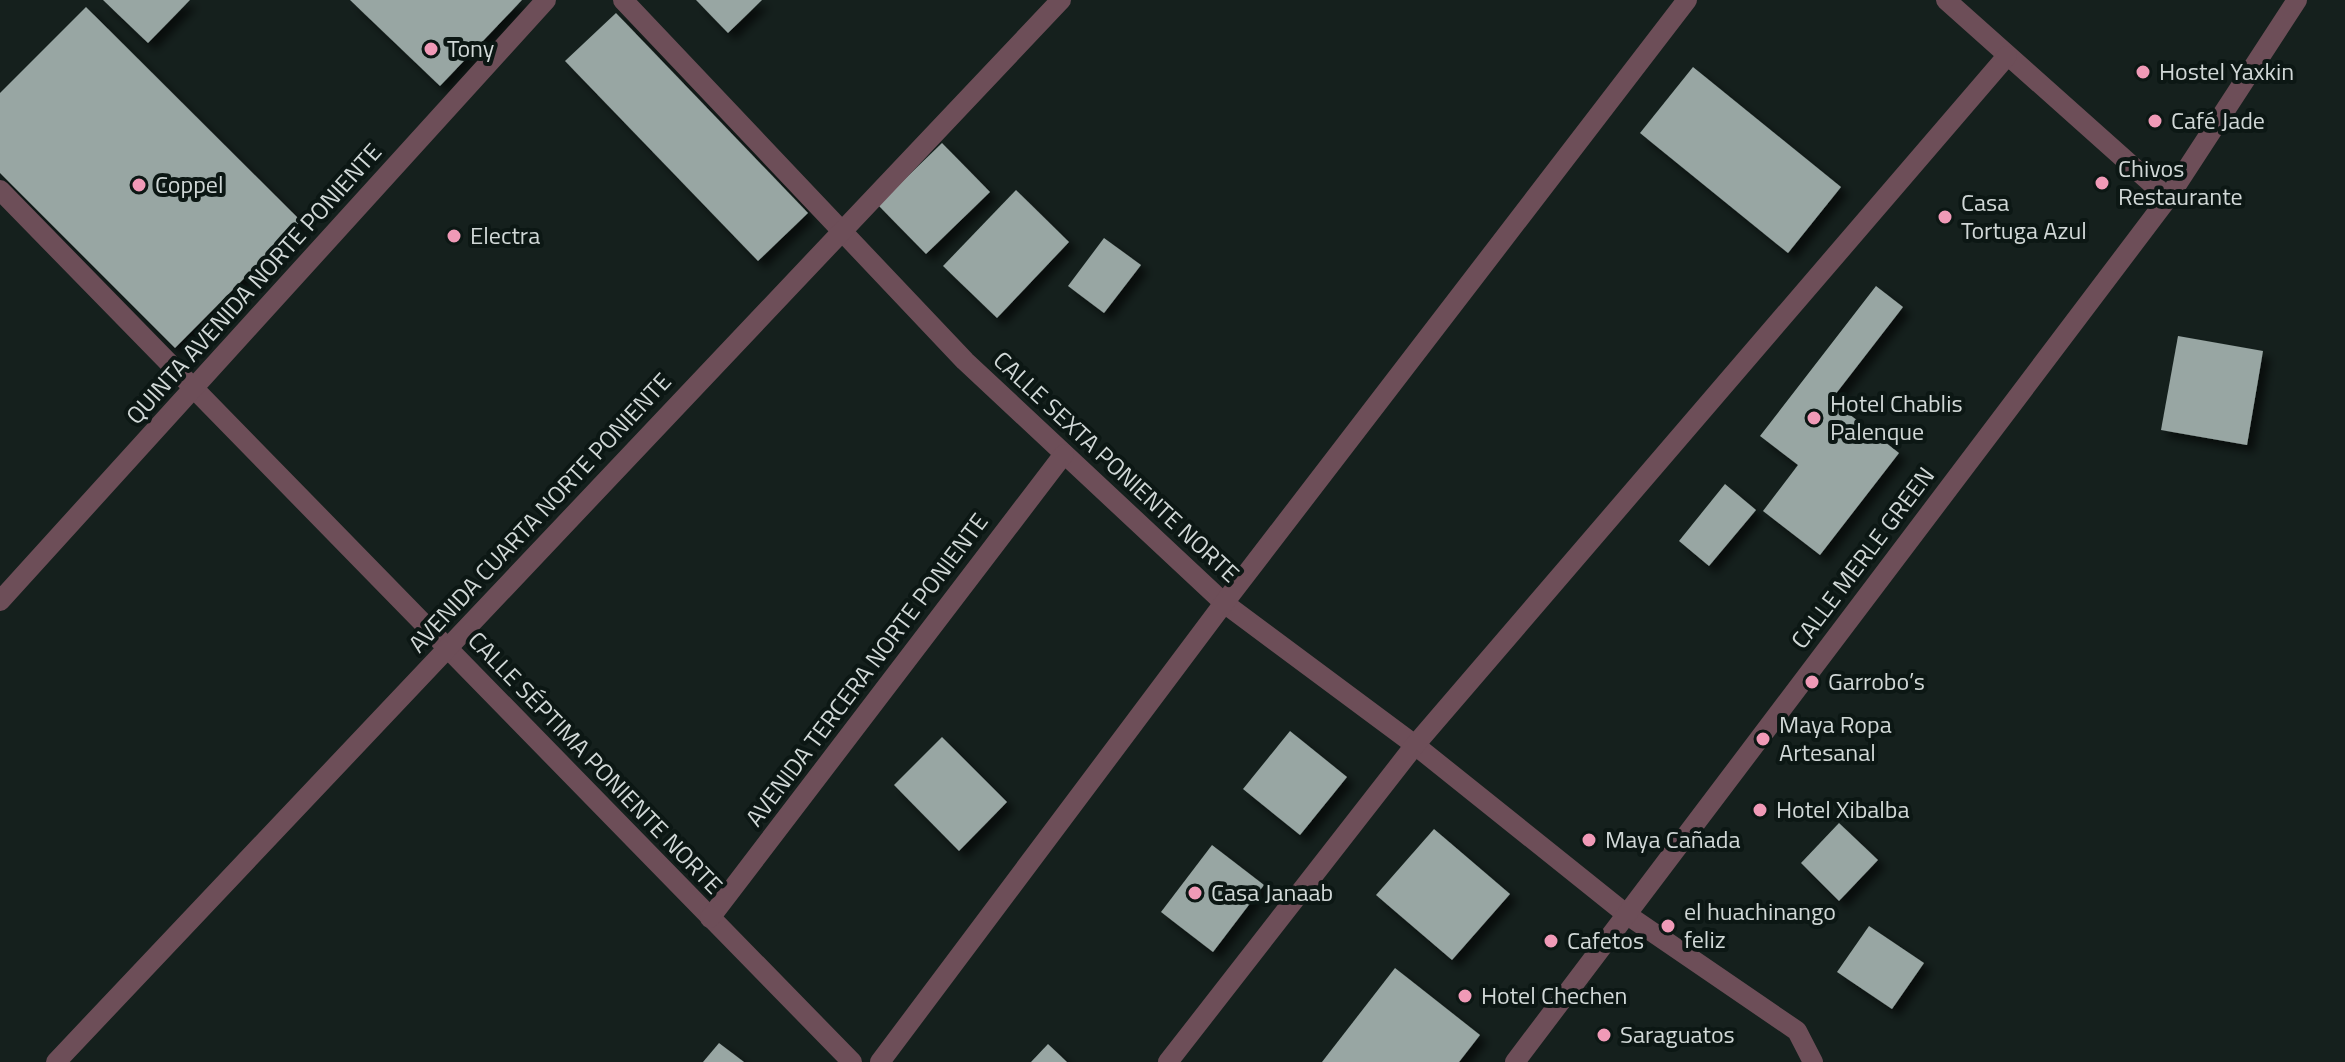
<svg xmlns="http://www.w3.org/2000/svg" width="2345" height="1062" font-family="'Titillium Web',sans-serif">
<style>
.building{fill:#98a6a3;filter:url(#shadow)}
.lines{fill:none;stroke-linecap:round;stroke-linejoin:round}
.service{stroke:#6d4e58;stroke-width:20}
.minor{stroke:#6d4e58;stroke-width:20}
.tertiary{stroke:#6d4e58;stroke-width:20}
.poi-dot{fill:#f09ab7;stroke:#0c1714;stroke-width:3}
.labels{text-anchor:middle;stroke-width:8;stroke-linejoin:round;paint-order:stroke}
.poi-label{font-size:24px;fill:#d1d8d7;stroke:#0c1714;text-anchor:start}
.street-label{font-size:24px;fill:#d1d8d7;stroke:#0c1714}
</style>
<defs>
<filter id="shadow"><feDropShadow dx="7" dy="7" stdDeviation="4" flood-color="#0009"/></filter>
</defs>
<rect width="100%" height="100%" fill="#15201d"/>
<g class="building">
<path d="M103,0h87l-42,43z"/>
<path d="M350,0h172l-82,86z"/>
<path d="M696,0h66l-34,33z"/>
<path d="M86,7l215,214 -126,127 -175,-175v-80z"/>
<path d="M616,13l192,200 -50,48 -193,-200z"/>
<path d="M1693,67l148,120 -53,66 -148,-120z"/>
<path d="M942,143l48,49 -64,62 -48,-49z"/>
<path d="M1016,190l53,52 -72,76 -54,-52z"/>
<path d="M1104,238l37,27 -37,48 -36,-27z"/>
<path d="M1876,286l27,21 -72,93 68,53 -79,102 -57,-44 35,-46 -38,-29z"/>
<path d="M2178,336l85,15 -16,94 -86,-15z"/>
<path d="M1725,484l31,26 -47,56 -30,-25z"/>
<path d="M1290,731l57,46 -47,58 -57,-46z"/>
<path d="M942,737l65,65 -48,49 -65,-66z"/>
<path d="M1839,823l39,37 -39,41 -38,-38z"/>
<path d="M1434,829l76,65 -58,66 -76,-65z"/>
<path d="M1212,845l52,40 -51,67 -52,-40z"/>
<path d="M1869,926l55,37 -32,46 -55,-37z"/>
<path d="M1395,968l85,67 -21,27h-137z"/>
<path d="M719,1043l25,19h-41z"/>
<path d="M1048,1044l19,18h-36z"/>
</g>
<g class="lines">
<path class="service" d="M1626,914l171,117 16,31"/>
<g class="minor">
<path d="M623,0l342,361 259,242 191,142 211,169"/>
<path d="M1946,0l222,198"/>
<path d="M0,190l852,872"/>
<path d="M710,918l354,-464"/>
<path d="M56,1062l1005,-1062"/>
<path d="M880,1062l344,-459 463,-603"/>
<path d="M1168,1062l247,-317 592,-689"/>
<path d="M1515,1062l653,-864 129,-198"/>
</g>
<path class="tertiary" d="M0,601l546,-601"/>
</g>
<g class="poi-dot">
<circle cx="431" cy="49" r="8"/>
<circle cx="2143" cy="72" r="8"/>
<circle cx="2155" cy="121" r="8"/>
<circle cx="2102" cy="183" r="8"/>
<circle cx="139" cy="185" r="8"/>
<circle cx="1945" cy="217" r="8"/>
<circle cx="454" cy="236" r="8"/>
<circle cx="1814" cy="418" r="8"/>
<circle cx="1812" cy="682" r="8"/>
<circle cx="1763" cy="739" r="8"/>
<circle cx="1760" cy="810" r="8"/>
<circle cx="1589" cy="840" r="8"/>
<circle cx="1195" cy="893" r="8"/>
<circle cx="1668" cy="926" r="8"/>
<circle cx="1551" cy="941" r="8"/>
<circle cx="1465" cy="996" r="8"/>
<circle cx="1604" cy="1035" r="8"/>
</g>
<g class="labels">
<g class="poi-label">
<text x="447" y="57">Tony</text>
<text x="2159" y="80">Hostel Yaxkin</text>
<text x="2171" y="129">Café Jade</text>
<text x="2118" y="177">Chivos<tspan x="2118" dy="28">Restaurante</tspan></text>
<text x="155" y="193">Coppel</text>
<text x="1961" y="211">Casa<tspan x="1961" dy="28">Tortuga Azul</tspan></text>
<text x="470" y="244">Electra</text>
<text x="1830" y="412">Hotel Chablis<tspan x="1830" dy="28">Palenque</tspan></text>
<text x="1828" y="690">Garrobo’s</text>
<text x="1779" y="733">Maya Ropa<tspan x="1779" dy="28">Artesanal</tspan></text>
<text x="1776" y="818">Hotel Xibalba</text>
<text x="1605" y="848">Maya Cañada</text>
<text x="1211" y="901">Casa Janaab</text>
<text x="1684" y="920">el huachinango<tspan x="1684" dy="28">feliz</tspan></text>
<text x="1567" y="949">Cafetos</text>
<text x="1481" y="1004">Hotel Chechen</text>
<text x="1620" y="1043">Saraguatos</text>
</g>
<g class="street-label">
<text transform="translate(254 284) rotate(-48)" y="8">QUINTA AVENIDA NORTE PONIENTE</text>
<text transform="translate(1116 467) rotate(43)" y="8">CALLE SEXTA PONIENTE NORTE</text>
<text transform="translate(540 513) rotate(-47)" y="8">AVENIDA CUARTA NORTE PONIENTE</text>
<text transform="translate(1863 558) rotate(-53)" y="8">CALLE MERLE GREEN</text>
<text transform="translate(867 670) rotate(-53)" y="8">AVENIDA TERCERA NORTE PONIENTE</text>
<text transform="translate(595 763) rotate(46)" y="8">CALLE SÉPTIMA PONIENTE NORTE</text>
</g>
</g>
</svg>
